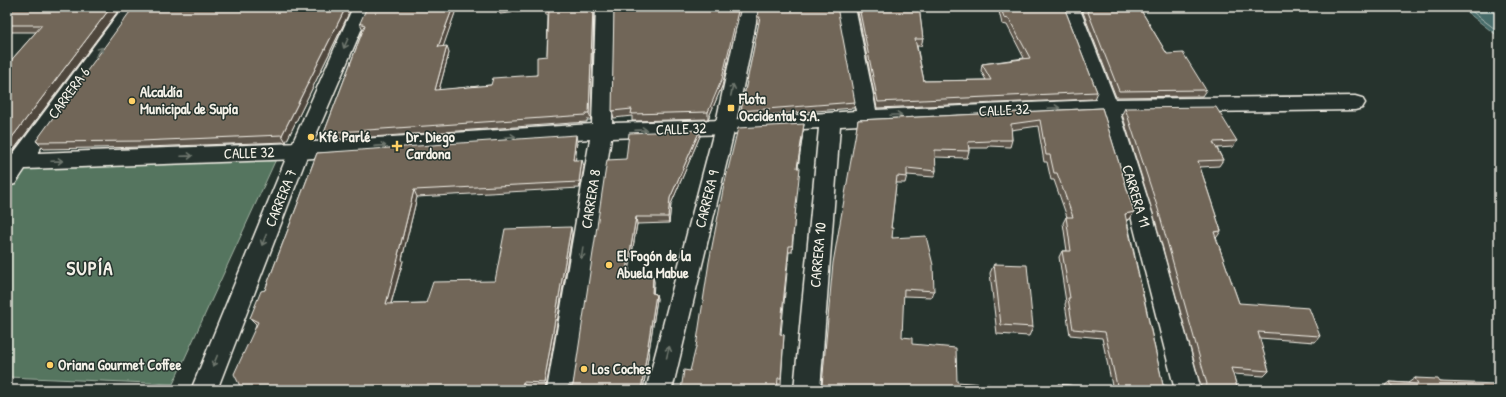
<svg xmlns="http://www.w3.org/2000/svg" width="1506" height="397" font-family="'Patrick Hand',sans-serif">
<style>
.green{fill:#54755f;stroke:#a4b3a4}
.water{fill:#476c6a;stroke:#8ca19c}
.lines{fill:none;stroke-linecap:round;stroke-linejoin:round}
.shore{stroke:#afbcb6;stroke-width:1}
.minor-casing{stroke:#f4f1e8;stroke-width:3}
.secondary-casing{stroke:#f4f1e8;stroke-width:3}
.path{stroke:#f4f1e8;stroke-width:2.5;stroke-dasharray:1 3.5;stroke-linecap:butt}
.minor{fill:#26332d;fill-rule:evenodd}
.secondary{fill:#26332d;fill-rule:evenodd}
.wall{fill:#61584d;stroke:#f4f1e8}
.shaded-wall{fill:#4f473e;stroke:#f4f1e8}
.building{fill:#716659;stroke:#f4f1e8}
.oneway{stroke:#6e766e}
.poi-dot{fill:#ffd166;stroke:#26332d;stroke-width:1.5}
.labels{text-anchor:middle;stroke-width:3;stroke-linejoin:round;paint-order:stroke}
.poi-label{font-size:15px;font-weight:bold;fill:#f4f1e8;stroke:#26332d;text-anchor:start}
.street-label{font-size:15px;fill:#f4f1e8;stroke:#26332d}
.district-label{font-size:19px;font-weight:bold;letter-spacing:1px;fill:#f4f1e8;stroke:#26332d}
</style>
<rect width="100%" height="100%" fill="#26332d"/>
<filter id="ink" filterUnits="userSpaceOnUse"><feTurbulence type="fractalNoise" baseFrequency=".025" numOctaves="2"/><feDisplacementMap in="SourceGraphic" scale="8" xChannelSelector="R" yChannelSelector="G"/><feConvolveMatrix kernelMatrix="1 2 1 2 8 2 1 2 1" color-interpolation-filters="sRGB"/></filter>
<g filter="url(#ink)">
<path class="green" d="M277,157l-104,227 -166,-7v-186l15,-22z"/>
<path class="water" d="M1458,7h41v30l-31,-24z"/>
<g class="lines">
<path class="shore" d="M1466,7l33,25"/>
<defs>
<path id="minor" d="M123,7h18l-104,146 262,-10 293,-19 4,-117h18l-2,116 113,-3 131,-9 -19,-104h18l21,103 220,-10 -35,-93h18l36,92 240,-3 7,2 3,5 -3,5 -7,2 -235,3 33,103 48,174h-26l-44,-174 -31,-103 -260,13 -20,264h-26l25,-262 -94,6 -114,4 -38,252h-26l43,-251 -291,20 -274,10 -10,15 -8,2v-32h6z"/>
<g id="secondary">
<path d="M353,7h18l-62,144 -92,239h-26l98,-239z"/>
<path d="M741,7h18l-24,120 -63,263h-26l69,-263z"/>
</g>
</defs>
<use href="#minor" class="minor-casing"/>
<use href="#secondary" class="secondary-casing"/>
<path class="path" d="M7,390h2"/>
<use href="#minor" class="minor"/>
<use href="#secondary" class="secondary"/>
</g>
<g class="wall">
<path d="M7,7h114l-109,145 -5,1v-88l29,-33h-29z"/>
<path d="M145,7h207l-66,135 -140,5 -102,2 -8,-8z"/>
<path d="M457,7l-14,39 6,7 -10,37 52,-5 46,-10 10,-19 1,-41h-2l-1,-6 -45,5 -2,-7h96l-3,113h-4v2l-259,18 -4,-7 39,-103 -3,-7z"/>
<path d="M759,7l96,95 -1,6 -113,9v-6l18,-87 -2,-1v-6z"/>
<path d="M857,7h62l4,32 -2,7h-4l7,35 62,-1 -5,-9 1,-7 42,-6 -17,-33 -5,-1 -4,-17h66l33,85 -3,7 -217,9z"/>
<path d="M1081,7h58l28,47 39,36 -4,6 -86,1z"/>
<path d="M722,86l-14,33 -76,2v-5l-18,2 -2,-7z"/>
<path d="M1102,108l32,104 -4,7 -3,1 36,165 5,5h-113l3,-6 55,6 -11,-52 -32,-3 -5,-31 1,-2 -7,-45 3,-6h5l-4,-28 3,-6h1l-13,-37h-3l-4,-18h-3l-6,-36 -27,4 1,10 -2,7 -22,-1v2h-19v3l-2,7 -32,-1 1,14 -2,6 -27,-2 -2,8h-9l-5,45 1,10 42,53 -2,6 -28,-1 -82,89 36,-265z"/>
<path d="M1125,108l112,33 -4,6 -16,1 6,12 -4,6 -19,1 21,64 -4,6 -1,1 23,65 81,33 -5,6 -56,-4 10,33 -5,5 -31,-2 5,16h-36l-48,-174 -32,-102z"/>
<path d="M700,130v6l-29,68 -2,19 -32,1 -9,52h25l1,6 -1,11 3,1 1,5 -14,91h-75l5,-5 53,-226z"/>
<path d="M803,131l-5,37 -5,73 -1,11h-3l-8,82 3,1 -3,49h-3l-88,-13z"/>
<path d="M577,141l-2,19 9,6 -4,22 -163,9 -15,62 1,2 -12,43 35,-1 69,-22 77,-48 -26,155h-20l-1,2h-283l14,-66 -6,-6 15,-28 52,-137z"/>
<path d="M994,264l39,63 -4,9 -32,-2 -7,-61z"/>
<path d="M1415,378l25,4 59,8h-114l-1,-3 6,-5 18,1z"/>
</g>
<g class="shaded-wall">
<path d="M111,7h10l-109,145 -5,-5v-3z"/>
<path d="M346,7h6l-66,135 -4,-7z"/>
<path d="M453,7h4l-16,46 -3,-6z"/>
<path d="M593,7h1l-3,113 -2,-7z"/>
<path d="M739,7h2l-19,79 -14,33v-7z"/>
<path d="M447,46l2,7 -12,44 -2,-7z"/>
<path d="M804,124l-1,7 -6,43v-6z"/>
<path d="M700,130v6l-29,68 -2,19 -1,-6 2,-19z"/>
<path d="M576,135l1,6 -2,26 -2,-7z"/>
<path d="M582,160l2,6 -4,22 -1,-6z"/>
<path d="M414,190l3,7 -15,62 1,2 -14,49 -3,-6z"/>
<path d="M1134,212l-4,7 -8,2 3,-7z"/>
<path d="M636,217l1,7 -10,58 -1,-6z"/>
<path d="M571,227l1,6 -26,155 -2,-5z"/>
<path d="M653,276l1,6 -1,17 -1,-6z"/>
<path d="M656,294l1,5 -14,91h-2z"/>
<path d="M523,382l3,6 -1,2h-4z"/>
</g>
<g class="building">
<path d="M7,7h104l-104,137v-79l35,-40h-35z"/>
<path d="M145,7h201l-64,128 -141,6 -103,1 -2,-1 96,-132z"/>
<path d="M367,7h86l-15,40 9,-1 -12,44 56,-5 2,-7 44,-3v-18l10,-1 2,-48h-5l1,-1h48l-4,106h-3v2l-262,18 41,-108 -5,-2z"/>
<path d="M614,7h125l-17,72 -14,33 -77,2 1,-5 -20,2z"/>
<path d="M759,7h78l18,95 -114,9 19,-94h-3z"/>
<path d="M859,7h60l4,32h-8l9,42 67,-1 -9,-16 48,-6 -21,-39 -5,-1 -3,-11h63l33,85 -219,10z"/>
<path d="M1086,7h53l28,47 16,-1 23,37 -87,1z"/>
<path d="M1216,107l21,34 -24,1 10,18 -25,1 23,70 -7,1 25,71 70,5 11,28 -62,-4 11,39 -38,-3 7,22h-31l-1,-4 1,-2 -49,-175 -33,-101z"/>
<path d="M1102,108l32,104 -9,2 38,171 4,1 1,4h-50l-13,-58 -32,-3 -5,-31h2l-8,-47h9l-5,-34h7l-16,-44h-3l-4,-18h-4l-6,-35 -29,4 1,16h-22v1l-22,1 1,9 -34,-1 1,21 -29,-3v9l-10,-1 -6,52h2l-1,10 34,-2 7,29 1,26 -30,-2 -2,48 10,1v6l44,4 1,34 55,4v2l18,2h-212l1,-4 3,-1 11,-122 25,-143z"/>
<path d="M804,124l-7,44h3l-7,67 -1,11h-3l-9,88 4,1 -3,43h-3l-1,12h-96l3,-20 6,1 6,-24 13,-85 14,-72 15,-62z"/>
<path d="M700,130l-30,68 -2,19h-32l-10,59h27l-1,17 4,1 -15,96h-73v-4l5,-1 34,-225 19,-1 3,-26z"/>
<path d="M576,135l-3,25h9l-3,22 -165,8 -16,65h1l-13,49 40,-1 7,-21 62,-1 10,-52 66,-2 -27,156 -21,-1 -2,8h-279l-8,-16 24,-52 -8,-4 11,-27 4,-1 52,-137z"/>
<path d="M994,264l33,1 6,62 -32,-2z"/>
<path d="M1415,378l23,1 2,3 59,2v6h-105l-4,-8 28,2z"/>
<path d="M1058,384l59,6h-59z"/>
</g>
<defs><path id="oneway-shaft" d="M-6 0H5M1.5-3L5.5 0L1.5 3" fill="none" stroke-width="1.6" stroke-linecap="round" stroke-linejoin="round"/></defs>
<g class="oneway">
<use href="#oneway-shaft" transform="translate(346 43) rotate(114)"/>
<use href="#oneway-shaft" transform="translate(99 52) rotate(-54)"/>
<use href="#oneway-shaft" transform="translate(732 90) rotate(-78)"/>
<use href="#oneway-shaft" transform="translate(1054 108) rotate(-3)"/>
<use href="#oneway-shaft" transform="translate(896 115) rotate(-3)"/>
<use href="#oneway-shaft" transform="translate(641 130) rotate(-2)"/>
<use href="#oneway-shaft" transform="translate(510 137) rotate(-4)"/>
<use href="#oneway-shaft" transform="translate(380 146) rotate(-4)"/>
<use href="#oneway-shaft" transform="translate(187 156) rotate(-2)"/>
<use href="#oneway-shaft" transform="translate(57 161) rotate(-2)"/>
<use href="#oneway-shaft" transform="translate(264 240) rotate(112)"/>
<use href="#oneway-shaft" transform="translate(582 253) rotate(99)"/>
<use href="#oneway-shaft" transform="translate(668 352) rotate(-76)"/>
<use href="#oneway-shaft" transform="translate(215 361) rotate(112)"/>
</g>
</g>
<g class="poi-dot">
<circle cx="132" cy="101" r="4"/>
<rect x="727" y="104" width="8" height="8" rx="2"/>
<circle cx="311" cy="137" r="4"/>
<path d="M395 140h4v4h4v4h-4v4h-4v-4h-4v-4h4z"/>
<circle cx="609" cy="265" r="4"/>
<circle cx="50" cy="365" r="4"/>
<circle cx="584" cy="369" r="4"/>
</g>
<g class="labels">
<g class="poi-label">
<text x="140" y="97">Alcaldía<tspan x="140" dy="17">Municipal de Supía</tspan></text>
<text x="739" y="104">Flota<tspan x="739" dy="17">Occidental S.A.</tspan></text>
<text x="319" y="142">Kfé Parlé</text>
<text x="406" y="142">Dr. Diego<tspan x="406" dy="17">Cardona</tspan></text>
<text x="617" y="261">El Fogón de la<tspan x="617" dy="17">Abuela Mabue</tspan></text>
<text x="58" y="370">Oriana Gourmet Coffee</text>
<text x="592" y="374">Los Coches</text>
</g>
<g class="street-label">
<text transform="translate(69 93) rotate(-54)" y="5">CARRERA 6</text>
<text transform="translate(1004 110) rotate(-3)" y="5">CALLE 32</text>
<text transform="translate(681 129) rotate(-2)" y="5">CALLE 32</text>
<text transform="translate(249 153) rotate(-2)" y="5">CALLE 32</text>
<text transform="translate(1136 196) rotate(73)" y="5">CARRERA 11</text>
<text transform="translate(281 198) rotate(-68)" y="5">CARRERA 7</text>
<text transform="translate(591 199) rotate(-81)" y="5">CARRERA 8</text>
<text transform="translate(707 199) rotate(-76)" y="5">CARRERA 9</text>
<text transform="translate(818 255) rotate(-85)" y="5">CARRERA 10</text>
</g>
<g class="district-label">
<text x="90" y="275">SUPÍA</text>
</g>
</g>
<rect width="1506" height="397" fill="none" stroke="#26332d" stroke-width="24"/>
<rect x="12" y="12" width="1482" height="373" fill="none" stroke="#f4f1e8" stroke-width="1.5" filter="url(#ink)"/>
</svg>
